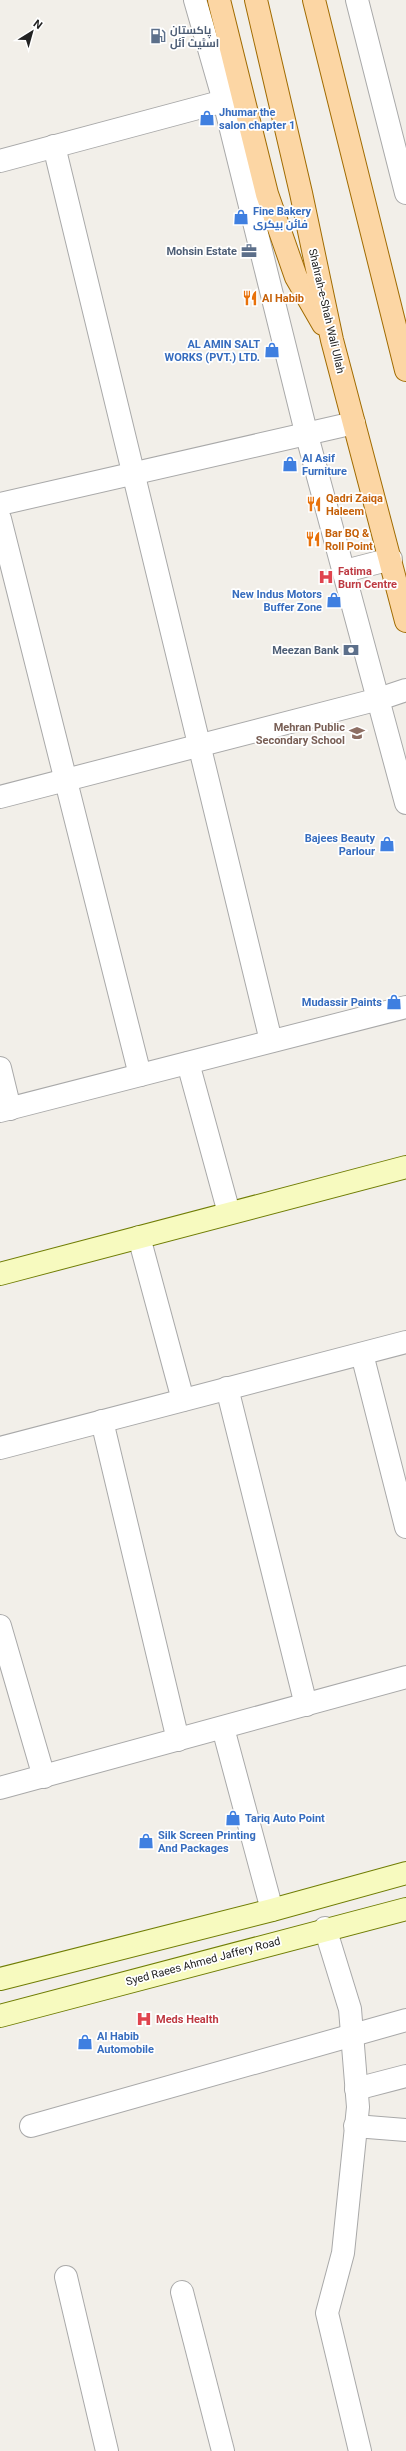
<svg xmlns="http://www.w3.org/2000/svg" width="406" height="2451" font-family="Roboto,Cairo,sans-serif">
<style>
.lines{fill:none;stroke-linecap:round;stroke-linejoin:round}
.street-casing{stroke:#a9a9a9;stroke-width:24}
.secondary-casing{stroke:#707d05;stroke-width:24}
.primary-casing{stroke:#a06b00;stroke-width:24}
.street{stroke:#fff;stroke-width:22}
.secondary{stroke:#f7fabf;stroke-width:22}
.primary{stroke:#fcd6a4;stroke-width:22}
.labels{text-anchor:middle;stroke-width:3.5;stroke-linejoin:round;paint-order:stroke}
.service-label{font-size:11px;font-weight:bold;fill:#4e5e75;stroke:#fff;text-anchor:end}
.shop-label{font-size:11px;font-weight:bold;fill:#366cbe;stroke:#fff;text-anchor:start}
.food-label{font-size:11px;font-weight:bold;fill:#c56008;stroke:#fff;text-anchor:start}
.street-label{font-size:11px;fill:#222;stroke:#fff}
.health-label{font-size:11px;font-weight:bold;fill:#be3a42;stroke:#fff;text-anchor:start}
.education-label{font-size:11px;font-weight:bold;fill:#785e54;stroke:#fff;text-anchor:end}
</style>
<rect width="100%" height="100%" fill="#f2efe9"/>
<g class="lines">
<defs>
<g id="street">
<path d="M195,0l29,101 82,331 100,371"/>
<path d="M357,0l49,193"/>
<path d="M54,146l217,895"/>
<path d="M0,161l224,-60"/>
<path d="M0,504l354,-81"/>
<path d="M0,519l140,556"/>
<path d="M345,571l46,-12"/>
<path d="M0,797l379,-98 27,-9"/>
<path d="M188,1063l41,150"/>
<path d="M0,1068l10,41"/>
<path d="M0,1111l406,-104"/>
<path d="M139,1237l44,163"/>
<path d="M362,1354l44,173"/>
<path d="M227,1388l79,317"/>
<path d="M102,1421l76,319"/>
<path d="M0,1448l406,-106"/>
<path d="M0,1626l44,151"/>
<path d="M223,1728l49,182"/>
<path d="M0,1788l406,-111"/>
<path d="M325,1928l25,81 8,98 -15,146 -16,60 33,138"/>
<path d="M356,2089l50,-13"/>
<path d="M31,2126l375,-106"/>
<path d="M355,2126l51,4"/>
<path d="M66,2277l41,174"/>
<path d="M182,2292l41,159"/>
</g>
<g id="secondary">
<path d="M0,1274l406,-107"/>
<path d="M0,1979l272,-69 134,-37"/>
<path d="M0,2016l406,-107"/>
</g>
<g id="primary">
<path d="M219,0l48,194 29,83 27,47"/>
<path d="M256,0l45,193 31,147 74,281"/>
<path d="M314,0l92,370"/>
</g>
</defs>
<use href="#street" class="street-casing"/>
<use href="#secondary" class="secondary-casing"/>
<use href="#primary" class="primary-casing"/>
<use href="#street" class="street"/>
<use href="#secondary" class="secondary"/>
<use href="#primary" class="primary"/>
</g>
<defs>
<symbol id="fuel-bare" viewBox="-9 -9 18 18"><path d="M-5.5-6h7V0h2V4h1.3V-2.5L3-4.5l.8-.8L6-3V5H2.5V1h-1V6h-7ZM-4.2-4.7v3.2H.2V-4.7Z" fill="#5c6f8a" stroke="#fff" stroke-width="2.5" paint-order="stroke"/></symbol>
<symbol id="shop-bare" viewBox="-9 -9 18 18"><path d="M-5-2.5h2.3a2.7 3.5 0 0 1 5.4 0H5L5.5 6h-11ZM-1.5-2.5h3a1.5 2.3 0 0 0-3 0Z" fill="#3f7fe0" stroke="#fff" stroke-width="2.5" paint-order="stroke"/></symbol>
<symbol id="office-bare" viewBox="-9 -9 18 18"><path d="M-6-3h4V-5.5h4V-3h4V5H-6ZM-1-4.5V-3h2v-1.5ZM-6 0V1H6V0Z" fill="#5c6f8a" stroke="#fff" stroke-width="2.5" paint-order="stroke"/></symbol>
<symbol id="restaurant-bare" viewBox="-9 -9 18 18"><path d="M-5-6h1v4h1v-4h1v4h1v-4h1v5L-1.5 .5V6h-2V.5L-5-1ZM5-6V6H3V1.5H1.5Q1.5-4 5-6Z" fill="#e8710a" stroke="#fff" stroke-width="2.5" paint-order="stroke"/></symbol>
<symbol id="hospital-bare" viewBox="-9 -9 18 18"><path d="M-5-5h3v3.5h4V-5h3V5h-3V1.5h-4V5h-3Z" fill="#e0444e" stroke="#fff" stroke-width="2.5" paint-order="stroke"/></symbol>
<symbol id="bank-bare" viewBox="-9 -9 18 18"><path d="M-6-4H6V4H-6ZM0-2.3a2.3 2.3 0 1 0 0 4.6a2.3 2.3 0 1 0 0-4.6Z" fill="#5c6f8a" stroke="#fff" stroke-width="2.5" paint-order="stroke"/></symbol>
<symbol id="school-bare" viewBox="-9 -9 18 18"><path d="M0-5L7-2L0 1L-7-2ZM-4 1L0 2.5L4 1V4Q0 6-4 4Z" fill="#8d6e63" stroke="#fff" stroke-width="2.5" paint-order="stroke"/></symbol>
</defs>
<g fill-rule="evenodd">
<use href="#fuel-bare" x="147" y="25" width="22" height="22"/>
<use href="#shop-bare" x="196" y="107" width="22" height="22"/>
<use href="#shop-bare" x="230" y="206" width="22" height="22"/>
<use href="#office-bare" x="238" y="240" width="22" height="22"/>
<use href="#restaurant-bare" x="239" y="287" width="22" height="22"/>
<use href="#shop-bare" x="261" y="339" width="22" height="22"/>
<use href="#shop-bare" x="279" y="453" width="22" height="22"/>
<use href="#restaurant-bare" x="303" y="493" width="22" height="22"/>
<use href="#restaurant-bare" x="302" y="528" width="22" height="22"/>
<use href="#hospital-bare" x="315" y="566" width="22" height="22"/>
<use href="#shop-bare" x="323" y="589" width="22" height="22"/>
<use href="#bank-bare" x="340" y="639" width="22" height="22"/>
<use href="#school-bare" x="346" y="722" width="22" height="22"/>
<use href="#shop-bare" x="376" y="833" width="22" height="22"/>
<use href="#shop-bare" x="383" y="991" width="22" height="22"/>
<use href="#shop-bare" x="222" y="1807" width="22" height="22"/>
<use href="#shop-bare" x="135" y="1830" width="22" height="22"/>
<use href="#hospital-bare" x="133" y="2008" width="22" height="22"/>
<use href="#shop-bare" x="74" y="2031" width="22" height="22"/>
</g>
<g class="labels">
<g class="service-label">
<text x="170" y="34" text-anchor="start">پاکستان<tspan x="170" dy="13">اسٹیٹ آئل</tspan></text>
<text x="237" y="255">Mohsin Estate</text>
<text x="339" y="654">Meezan Bank</text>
</g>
<g class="shop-label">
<text x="219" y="116">Jhumar the<tspan x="219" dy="13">salon chapter 1</tspan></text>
<text x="253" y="215">Fine Bakery<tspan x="253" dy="13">فائن بیکری</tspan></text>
<text x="260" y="348" text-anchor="end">AL AMIN SALT<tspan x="260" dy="13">WORKS (PVT.) LTD.</tspan></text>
<text x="302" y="462">Al Asif<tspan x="302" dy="13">Furniture</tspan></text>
<text x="322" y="598" text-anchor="end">New Indus Motors<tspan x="322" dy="13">Buffer Zone</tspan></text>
<text x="375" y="842" text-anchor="end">Bajees Beauty<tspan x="375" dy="13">Parlour</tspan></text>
<text x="382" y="1006" text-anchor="end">Mudassir Paints</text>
<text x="245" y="1822">Tariq Auto Point</text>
<text x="158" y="1839">Silk Screen Printing<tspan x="158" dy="13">And Packages</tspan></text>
<text x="97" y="2040">Al Habib<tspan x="97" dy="13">Automobile</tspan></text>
</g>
<g class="food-label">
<text x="262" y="302">Al Habib</text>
<text x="326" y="502">Qadri Zaiqa<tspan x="326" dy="13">Haleem</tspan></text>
<text x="325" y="537">Bar BQ &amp;<tspan x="325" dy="13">Roll Point</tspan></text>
</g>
<g class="street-label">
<text transform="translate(327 311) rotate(77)" y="4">Shahrah-e-Shah Wali Ullah</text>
<text transform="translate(203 1961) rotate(-15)" y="4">Syed Raees Ahmed Jaffery Road</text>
</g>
<g class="health-label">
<text x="338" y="575">Fatima<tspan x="338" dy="13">Burn Centre</tspan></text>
<text x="156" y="2023">Meds Health</text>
</g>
<g class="education-label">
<text x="345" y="731">Mehran Public<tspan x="345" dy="13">Secondary School</tspan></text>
</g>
</g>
<g transform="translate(32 32) rotate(37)" stroke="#ffffff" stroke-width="3" paint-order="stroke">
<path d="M0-3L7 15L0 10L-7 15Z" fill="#222222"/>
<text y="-6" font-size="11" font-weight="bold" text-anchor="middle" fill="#222222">N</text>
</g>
</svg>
